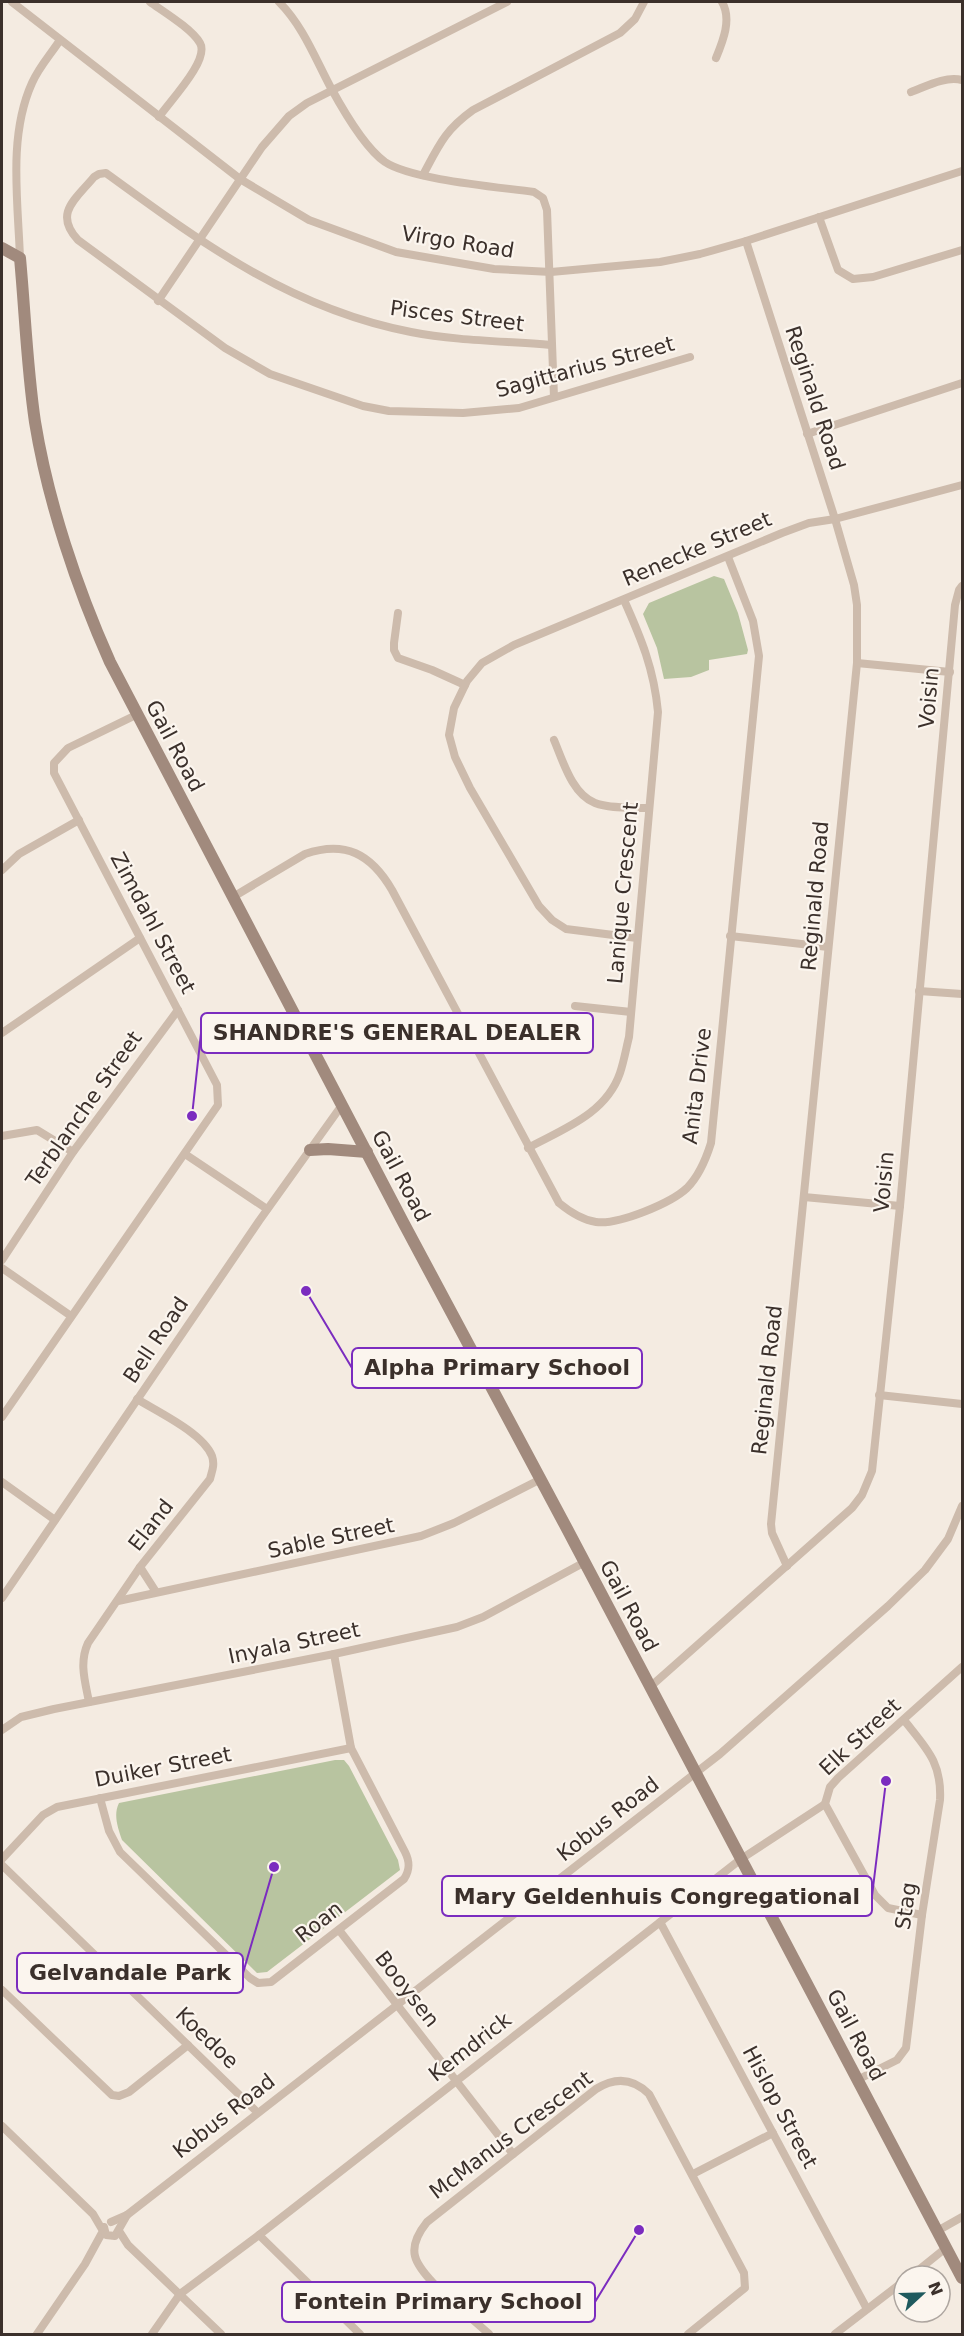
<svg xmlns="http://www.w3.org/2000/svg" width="964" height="2336" font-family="'DejaVu Sans',sans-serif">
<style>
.green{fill:#b8c4a0}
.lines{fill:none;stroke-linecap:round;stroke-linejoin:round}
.street{stroke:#cdbbac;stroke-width:8}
.secondary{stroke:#a18a7d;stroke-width:12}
.labels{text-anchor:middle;stroke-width:4.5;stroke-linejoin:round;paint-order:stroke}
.street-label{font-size:21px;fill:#3b302b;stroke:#fbf5ee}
.leader{fill:none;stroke:#7b2cbf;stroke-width:2}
.callout-dot{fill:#7b2cbf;stroke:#fbf5ee;stroke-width:2}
.callout{fill:#fbf5ee;stroke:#7b2cbf;stroke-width:2}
.callout-label{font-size:22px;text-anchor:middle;font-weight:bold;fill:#3b302b}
</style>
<rect width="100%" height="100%" fill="#f4ebe1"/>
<g class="green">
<path d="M714,576l10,3 14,34 10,37 -1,4 -38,6v10l-18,7 -27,2 -7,-31 -14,-34 6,-11z"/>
<path d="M335,1760h9l5,6 49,94 2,10 -133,102 -10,1 -135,-133c-4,-12 -9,-25 -3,-37z"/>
</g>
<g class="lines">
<g class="street">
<path d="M12,2l228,177 69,41 87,32 98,17 57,3 109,-10 40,-8 46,-13 216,-70"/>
<path d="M150,2c14,10 42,27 50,41 10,17 -31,59 -41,74"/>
<path d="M279,2c24,24 36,56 52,86 12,22 34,60 54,74 27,18 114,25 149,30l9,6 4,12 7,187"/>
<path d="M716,58c7,-17 16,-39 6,-56"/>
<path d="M911,92c16,-6 34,-16 51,-12"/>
<path d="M423,175c16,-30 22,-45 50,-65l147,-77 15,-14 9,-17"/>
<path d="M819,217l19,53 15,9 20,-2 89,-27"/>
<path d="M746,241l89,278 19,66 3,20v58l-86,861 1,9 15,33"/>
<path d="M20,258c-2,-57 -12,-122 12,-175 7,-16 19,-29 28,-43"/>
<path d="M158,301l104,-154 27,-31 18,-13 200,-101"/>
<path d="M551,345c-46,-4 -94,-4 -140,-13 -120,-23 -209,-89 -305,-159l-7,1 -5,3c-18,22 -41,36 -16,63l147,108 45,26 93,32 26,5 74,2 56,-5 171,-51"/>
<path d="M807,434l155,-51"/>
<path d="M398,613l-4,30v7l4,8 34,12 33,15"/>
<path d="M857,663l93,9"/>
<path d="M554,740c9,21 18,54 41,63 16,6 36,4 52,5"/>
<path d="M2,870l17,-16 60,-34"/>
<path d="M233,897l72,-43c40,-14 66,0 87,36l167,313c11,9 23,17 37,19 23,3 75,-19 91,-34 12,-12 19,-29 24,-45l48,-487 -6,-35 -25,-64"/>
<path d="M730,936l98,11"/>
<path d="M637,938l-71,-9 -14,-9 -13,-14 -69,-118 -15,-31 -6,-22 5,-27 13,-27 15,-18 32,-18 268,-112 27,-10 26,-4 127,-34"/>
<path d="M919,991l43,3"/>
<path d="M575,1006l56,6"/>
<path d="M2,1033l138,-95"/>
<path d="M2,1136l35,-6 36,22"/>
<path d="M528,1148c35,-19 78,-34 92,-75 4,-12 6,-24 9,-36l29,-325c-4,-43 -17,-74 -34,-112"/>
<path d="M185,1154l82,55"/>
<path d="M804,1197l96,9"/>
<path d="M2,1260l71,-108 105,-142"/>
<path d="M2,1268l69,48"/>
<path d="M879,1395l83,9"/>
<path d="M2,1417l216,-312 -1,-20 -163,-312v-10l14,-15 68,-33"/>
<path d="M2,1482l53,38"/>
<path d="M140,1567l16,25"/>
<path d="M2,1598l257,-377 83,-116"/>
<path d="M118,1601l303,-65 33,-13 87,-44"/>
<path d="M650,1687l202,-179 10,-13 10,-24 28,-265 55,-601 4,-15 3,-4"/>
<path d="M89,1702c-4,-21 -10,-39 -1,-59l52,-76 70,-88c2,-8 5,-14 2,-23 -9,-23 -54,-44 -75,-57"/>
<path d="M2,1730l19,-13 33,-8 280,-55 123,-27 26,-10 102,-55"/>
<path d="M100,1798l9,33 11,21 130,126 8,5 13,-1 133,-103c6,-9 6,-17 1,-27l-54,-104 -17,-94"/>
<path d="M2,1859l41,-44 14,-8 294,-59"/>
<path d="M2,1865l255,247"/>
<path d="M922,1915l-34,-7 -13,-13 -50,-91 5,-17 8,-9 124,-111"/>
<path d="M660,1922l207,387"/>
<path d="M339,1930l174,224"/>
<path d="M2,1990l110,105 7,1 10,-4 59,-47"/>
<path d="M857,2080l40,-20 9,-12 16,-133 18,-115c2,-38 -14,-52 -36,-80"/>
<path d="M2,2126l91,88 10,17 -18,33 -48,70"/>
<path d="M693,2174l80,-41"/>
<path d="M111,2222l16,-7 593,-461 168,-148 37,-36 23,-31 14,-33"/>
<path d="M104,2227l2,8 9,1 12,-21"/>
<path d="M939,2230l23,-13"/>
<path d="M119,2231l9,14 93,89"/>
<path d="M259,2235l101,99"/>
<path d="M911,2276l36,-29"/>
<path d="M152,2334l28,-40 79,-59 482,-376 84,-55"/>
<path d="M489,2334c-17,-16 -69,-56 -74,-78 -3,-12 4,-24 12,-34l169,-133c19,-12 37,-11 53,5l95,179 1,15 -57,46"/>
<path d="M835,2334l69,-53"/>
</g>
<g class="secondary">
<path d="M2,248l18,10c5,54 7,110 15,164 13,80 42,166 75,240l293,560 162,303 397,753"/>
<path d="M310,1150l18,-1 39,3"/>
</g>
</g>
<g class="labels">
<g class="street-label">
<text transform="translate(458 242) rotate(9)" y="7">Virgo Road</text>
<text transform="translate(457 316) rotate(7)" y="7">Pisces Street</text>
<text transform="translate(585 367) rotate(-15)" y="7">Sagittarius Street</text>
<text transform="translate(815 398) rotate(72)" y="7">Reginald Road</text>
<text transform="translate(697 549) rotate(-23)" y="7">Renecke Street</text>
<text transform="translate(929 698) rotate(-85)" y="7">Voisin</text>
<text transform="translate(175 746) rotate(62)" y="7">Gail Road</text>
<text transform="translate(623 893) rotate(-85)" y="7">Lanique Crescent</text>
<text transform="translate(815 896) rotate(-85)" y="7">Reginald Road</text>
<text transform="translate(153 923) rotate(62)" y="7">Zimdahl Street</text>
<text transform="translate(697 1086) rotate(-83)" y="7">Anita Drive</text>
<text transform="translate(84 1109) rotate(-55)" y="7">Terblanche Street</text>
<text transform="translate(401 1176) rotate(62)" y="7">Gail Road</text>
<text transform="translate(884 1182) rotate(-85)" y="7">Voisin</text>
<text transform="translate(156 1340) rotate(-56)" y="7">Bell Road</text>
<text transform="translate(767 1380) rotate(-84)" y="7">Reginald Road</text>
<text transform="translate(151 1525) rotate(-52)" y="7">Eland</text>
<text transform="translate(331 1538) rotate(-12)" y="7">Sable Street</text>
<text transform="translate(629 1606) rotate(62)" y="7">Gail Road</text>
<text transform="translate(294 1643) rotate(-12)" y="7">Inyala Street</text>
<text transform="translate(860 1737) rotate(-43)" y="7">Elk Street</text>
<text transform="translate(163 1767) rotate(-11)" y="7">Duiker Street</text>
<text transform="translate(608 1819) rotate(-38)" y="7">Kobus Road</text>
<text transform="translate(906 1906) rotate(-82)" y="7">Stag</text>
<text transform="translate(319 1922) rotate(-38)" y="7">Roan</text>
<text transform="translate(407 1989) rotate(52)" y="7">Booysen</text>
<text transform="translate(856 2035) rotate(62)" y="7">Gail Road</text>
<text transform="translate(207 2038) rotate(44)" y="7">Koedoe</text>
<text transform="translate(470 2047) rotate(-38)" y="7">Kemdrick</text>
<text transform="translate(780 2107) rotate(62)" y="7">Hislop Street</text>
<text transform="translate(224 2116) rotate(-38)" y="7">Kobus Road</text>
<text transform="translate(511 2135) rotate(-37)" y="7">McManus Crescent</text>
</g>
</g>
<path class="leader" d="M192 1116L201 1033M306 1291L352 1368M886 1781L872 1896M274 1867L243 1973M639 2230L595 2302"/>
<g class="callout-dot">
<circle cx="192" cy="1116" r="6"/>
<circle cx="306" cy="1291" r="6"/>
<circle cx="886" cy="1781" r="6"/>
<circle cx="274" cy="1867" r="6"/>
<circle cx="639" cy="2230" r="6"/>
</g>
<g class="callout">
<rect x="201" y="1013" width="392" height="40" rx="6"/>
<rect x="352" y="1348" width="290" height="40" rx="6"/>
<rect x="442" y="1876" width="430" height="40" rx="6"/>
<rect x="17" y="1953" width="226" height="40" rx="6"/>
<rect x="282" y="2282" width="313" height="40" rx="6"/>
</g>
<g class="callout-label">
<text x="397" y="1040">SHANDRE'S GENERAL DEALER</text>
<text x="497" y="1375">Alpha Primary School</text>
<text x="657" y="1904">Mary Geldenhuis Congregational</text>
<text x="130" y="1980">Gelvandale Park</text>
<text x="438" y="2309">Fontein Primary School</text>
</g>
<rect width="964" height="2336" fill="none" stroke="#3b302b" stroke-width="6"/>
<g transform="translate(922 2294) rotate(68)"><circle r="28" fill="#fbf5ee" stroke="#aea6a0" stroke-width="1.5"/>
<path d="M0-4.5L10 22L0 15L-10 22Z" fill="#1f5a5e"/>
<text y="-9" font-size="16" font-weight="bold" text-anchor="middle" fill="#3b302b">N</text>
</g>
</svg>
